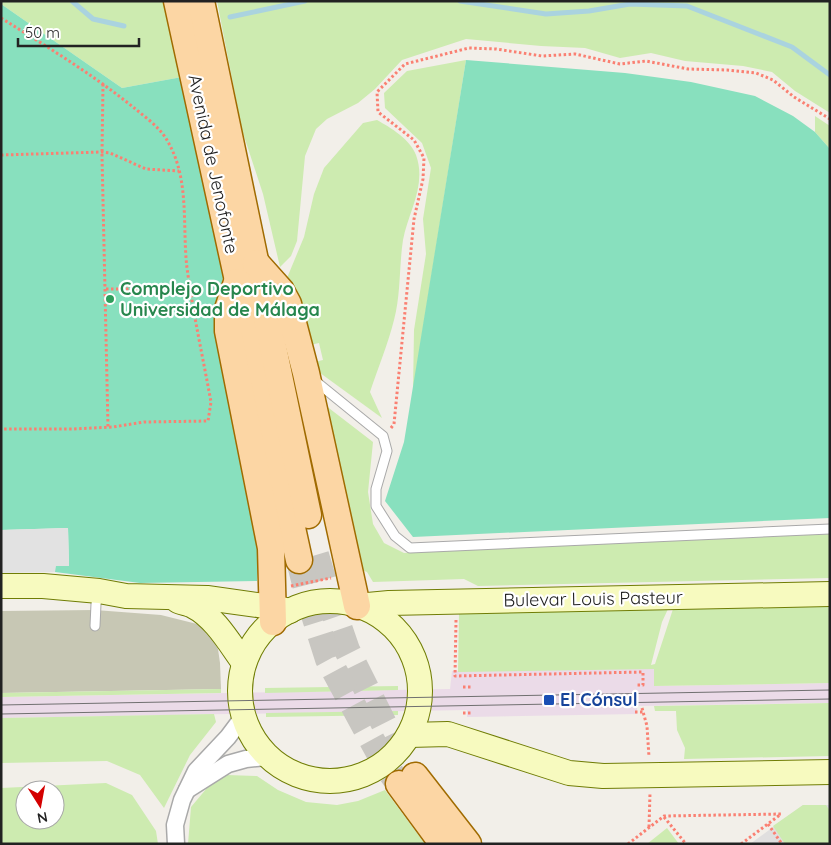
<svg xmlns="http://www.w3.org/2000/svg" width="831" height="845" font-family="Quicksand,sans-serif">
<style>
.residential{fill:#e0dfdf}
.industrial{fill:#ebdbe8}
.construction{fill:#c7c7b4}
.grass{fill:#cdebb0;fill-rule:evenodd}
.pitch{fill:#88e0be}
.parking{fill:#e2e2e2}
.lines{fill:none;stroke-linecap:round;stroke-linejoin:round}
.stream{stroke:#aad3df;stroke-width:5}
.primary-tunnel{stroke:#c8c6c1;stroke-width:26;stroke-dasharray:26 13;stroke-linecap:butt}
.lane-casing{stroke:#a9a9a9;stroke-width:11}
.street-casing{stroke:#a9a9a9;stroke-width:19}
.secondary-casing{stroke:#707d05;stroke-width:26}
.primary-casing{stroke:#a06b00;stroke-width:29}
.path{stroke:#fa8072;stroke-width:3;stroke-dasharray:2.5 2.5;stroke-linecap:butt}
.lane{stroke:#fff;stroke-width:9}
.street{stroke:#fff;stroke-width:16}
.secondary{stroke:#f7fabf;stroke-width:24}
.primary{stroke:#fcd6a4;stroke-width:26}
.tram{stroke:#707070;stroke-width:1}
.leisure-dot{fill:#2e9e5b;stroke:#fff;stroke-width:2}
.transit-dot{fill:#1a4fb4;stroke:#fff;stroke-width:2}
.labels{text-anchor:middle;stroke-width:4.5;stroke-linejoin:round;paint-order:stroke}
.street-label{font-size:18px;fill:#222;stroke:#fff}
.leisure-label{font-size:18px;font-weight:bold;fill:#27864d;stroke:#fff;text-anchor:start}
.transit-label{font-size:18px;font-weight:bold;fill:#164399;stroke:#fff;text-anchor:start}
</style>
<rect width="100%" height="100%" fill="#f2efe9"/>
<path class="residential" d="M803,805h27v39h-80z"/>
<path class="industrial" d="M654,668v18l176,-3v20l-193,3v8l-170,3v-7l-466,8v-21l449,-8 2,-18z"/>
<path class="construction" d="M95,610l66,5 36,9 13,11 8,14 2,14 1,26 -220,4v-82z"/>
<g class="grass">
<path d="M1,1h166l15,76 -60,11 -121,-84z"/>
<path d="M217,1h613v112l-35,-22 -23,-19 -29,-6 -58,-5 -34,-8 -31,5 -35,-10 -44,-2 -75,-7 -64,21 -27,29 -17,14 -31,16 -11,10 -11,27 -8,85 -6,15 -11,11 -17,-73 -21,-64z"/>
<path d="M466,60l-53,331 1,-61 12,-76 -3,-35 8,-51 -9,-25 -37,-35 -1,-15 23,-22z"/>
<path d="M815,116l15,10v23l-15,-17z"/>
<path d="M377,120c14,8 33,19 39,35 11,30 -8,58 -13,85 -4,26 -2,54 -9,80 -6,24 -16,48 -24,72l12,26 -66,-48 -2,-8 9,-2 -4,-17 -9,2 -23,-67 17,-41 10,-43 10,-26 39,-45z"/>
<path d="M321,402l52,40 -5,50 5,32 11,19 20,10 426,-19v44l-352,8 -14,-7 -91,3 -6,-10 -5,-2z"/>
<path d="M830,606v77l-176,3v-17l-196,3 1,-58 209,-5 -6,13 -11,43 4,-1 18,-55z"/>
<path d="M398,686v4l-133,3v-5z"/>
<path d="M221,689v4l-220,4v-4z"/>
<path d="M830,703v53l-146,3 1,-11 -8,-18 -1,-19h-21l-1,-5z"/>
<path d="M398,711v4l-132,2v-4z"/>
<path d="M214,714l2,8 -26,33 -26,53 -24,-33 -33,-14 -106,2v-45z"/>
<path d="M227,775l30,1 21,14 28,12 31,3 21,-4 27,-11 40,54h-237l3,-37 16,-19z"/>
<path d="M106,783l26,12 24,36 2,13h-157v-56zM25,790h30v30h-30z"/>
<path d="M803,805h23l4,6v33h-45l-12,-18z"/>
<path d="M667,828l12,16h-32z"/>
</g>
<g class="pitch">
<path d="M1,4l121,84 60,-11 41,200 -7,44 44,220 -3,40 -117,2 -85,-11v-6h14l-1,-38 -67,2z"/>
<path d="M466,60l159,13 66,9 64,14 38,20 22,16 15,17v369l-417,19 -28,-36 19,-59z"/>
</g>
<path class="parking" d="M68,528l1,38h-13l-1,6 -54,1v-43z"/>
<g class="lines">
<g class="stream">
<path d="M72,1l21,18 31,7"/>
<path d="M460,1l86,13 43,-3 41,-7 57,2 105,41 38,28"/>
<path d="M230,17l75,-16"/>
</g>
<g class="primary-tunnel">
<path d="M316,555l11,37 20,58 52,104 10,13"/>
<path d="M299,560l9,36 20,63 58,107 13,18"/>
</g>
<defs>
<g id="lane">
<path d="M314,380l69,56 4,15 -11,38v17l19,30 15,12 420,-19"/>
<path d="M95,626l1,-22 3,-12"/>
</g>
<g id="street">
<path d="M187,790l41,-26 18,-5 21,-2"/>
<path d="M176,844l-1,-19 7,-25 14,-29 32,-34 15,-20"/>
</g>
<g id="secondary">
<path d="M1,586h42l56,5 27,5 81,2 65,9 18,4"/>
<path d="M178,601c5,2 11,3 15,5 22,11 37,38 51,57"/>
<circle cx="330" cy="691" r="90"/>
<path d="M357,606l32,-3 441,-9"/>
<path d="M409,735l39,-1 121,39 34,3 227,-4"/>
</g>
<g id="primary">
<path d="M177,1l122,559"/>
<path d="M201,1l107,514"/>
<path d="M256,263l25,28 7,13 18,69 51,233"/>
<path d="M237,282l-9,27v22l43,217 2,74"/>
<path d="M415,776l53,68"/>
<path d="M399,784l44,60"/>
</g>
</defs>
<use href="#lane" class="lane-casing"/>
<use href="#street" class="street-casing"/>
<use href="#secondary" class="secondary-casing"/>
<use href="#primary" class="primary-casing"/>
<g class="path">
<path d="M1,18c45,28 91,56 132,89 12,10 28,21 35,35 22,38 14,84 19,126 6,45 16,90 24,134l-3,19 -64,1 -31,5 -40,2h-72"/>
<path d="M103,84l-1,71 6,272"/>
<path d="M1,155l101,-3 8,1 36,16 33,2"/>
<path d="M106,289h84"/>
<path d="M391,428l3,-4 20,-205 9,-40 1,-21 -10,-18 -36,-28 -1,-20 28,-28 64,-16 27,1 46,7 33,-2 45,10 26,-3 42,8 39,1 29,3 17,7 21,17 36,22"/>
<path d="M291,586l40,-8"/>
<path d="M456,620l-1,56 188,-4v13h-7"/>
<path d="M463,687h10"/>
<path d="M642,708l5,18 2,31"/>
<path d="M635,712h8"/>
<path d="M463,713h10"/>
<path d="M664,817l22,27"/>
<path d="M768,824l14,20"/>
<path d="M649,827l1,-34"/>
<path d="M628,844l36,-28 117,-2 -40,30"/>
</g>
<use href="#lane" class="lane"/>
<use href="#street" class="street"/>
<use href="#secondary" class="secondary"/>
<use href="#primary" class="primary"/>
<g class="tram">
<path d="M1,705l829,-15"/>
<path d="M1,714l829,-15"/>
</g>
</g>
<circle class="leisure-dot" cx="110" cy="299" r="5"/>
<rect class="transit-dot" x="543" y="694" width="12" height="12" rx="2.5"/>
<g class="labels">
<g class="street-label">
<text transform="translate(213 164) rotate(78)" y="6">Avenida de Jenofonte</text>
<text transform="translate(593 599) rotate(-1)" y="6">Bulevar Louis Pasteur</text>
</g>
<g class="leisure-label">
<text x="120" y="295">Complejo Deportivo<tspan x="120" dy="21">Universidad de Málaga</tspan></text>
</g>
<g class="transit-label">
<text x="560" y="706">El Cónsul</text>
</g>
</g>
<rect width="831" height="845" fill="none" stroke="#222222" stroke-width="5"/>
<g transform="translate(40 805) rotate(169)"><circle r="24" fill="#ffffff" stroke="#a7a7a7"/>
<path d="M0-4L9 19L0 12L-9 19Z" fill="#d40000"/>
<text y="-8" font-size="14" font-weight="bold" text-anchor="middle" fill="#222222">N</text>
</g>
<path d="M18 38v8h121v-8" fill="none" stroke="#222222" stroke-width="2.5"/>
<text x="25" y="38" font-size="15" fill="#222222" stroke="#ffffff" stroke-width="4" paint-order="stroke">50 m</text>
</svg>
